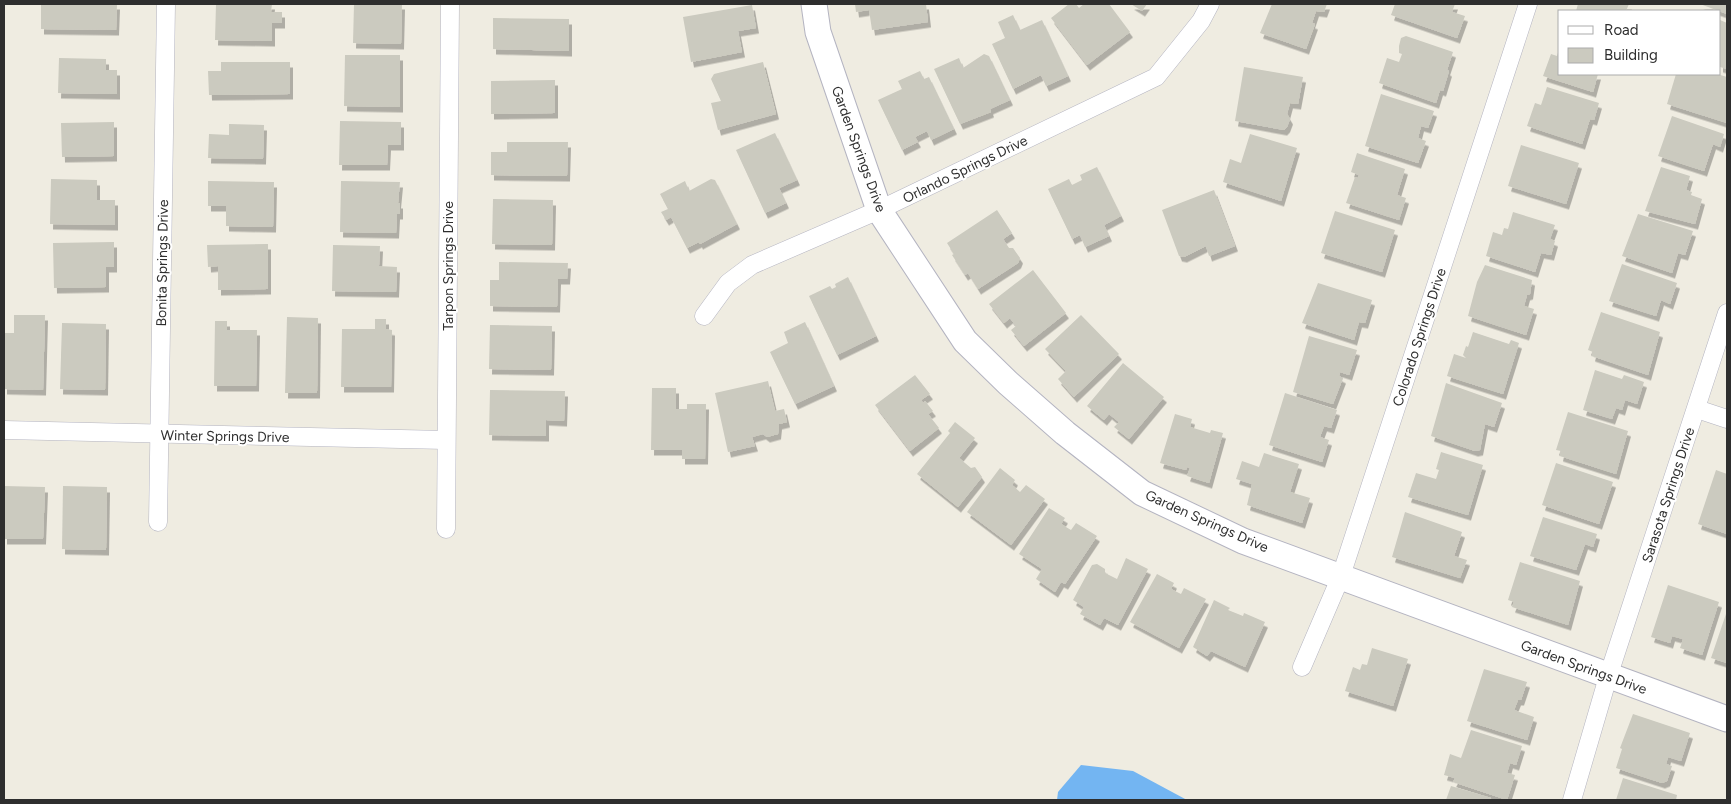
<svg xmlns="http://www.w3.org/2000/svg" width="1731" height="804" font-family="Figtree,sans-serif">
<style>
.water{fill:#73b5f2}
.building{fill:#cbcabf;filter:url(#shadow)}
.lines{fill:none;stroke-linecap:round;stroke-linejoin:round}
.street-casing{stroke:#b4b4c1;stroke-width:19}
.secondary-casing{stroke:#b4b4c1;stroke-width:27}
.street{stroke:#fff;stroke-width:18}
.secondary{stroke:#fff;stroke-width:25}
.labels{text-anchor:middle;stroke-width:4;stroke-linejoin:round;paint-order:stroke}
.street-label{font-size:14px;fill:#2e2e2e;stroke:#fff}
</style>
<defs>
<filter id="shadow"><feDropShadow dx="3" dy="5.5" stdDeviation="0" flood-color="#0004"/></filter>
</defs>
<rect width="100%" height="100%" fill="#efece1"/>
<path class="water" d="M1081,765l52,6 54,29h-130l1,-8z"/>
<g class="building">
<path d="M41,4h76l-1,26 -75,-1z"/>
<path d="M216,4h56l-1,8h11v11h-10v18l-57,-1z"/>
<path d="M354,4h48l-1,40 -48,-1z"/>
<path d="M855,4h71l2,18 -56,8 -3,-20 -13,2z"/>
<path d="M1069,4h7l3,4 5,-4h25l21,28 -43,33 -36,-47z"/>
<path d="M1131,4h16l-5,7z"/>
<path d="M1272,4h55l-3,8 -8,-1 -4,12 3,1 -9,25 -46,-16z"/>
<path d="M1395,4h60l-3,8 13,4 -8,22 -66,-23z"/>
<path d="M1578,4h51l-3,7h-50z"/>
<path d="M1700,4h27v10z"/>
<path d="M752,5l4,23 -18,3 4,21 -51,10 -8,-45z"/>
<path d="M1013,15l7,15 22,-10 26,56 -22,10 -5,-11 -28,14 -21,-45 13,-6 -7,-16z"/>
<path d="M493,18l76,1v32l-76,-2z"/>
<path d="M1720,20l7,3v46l-7,-2z"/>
<path d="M1406,36l47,16 -6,18 2,1 -6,20 -3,-1 -4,13 -57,-20 8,-25 12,4 3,-8 -3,-1v-7l2,-8z"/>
<path d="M1559,49l1,25h38l-5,18 -50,-16 8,-22 6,2z"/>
<path d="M984,54l5,2 21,44 -20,9 1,3 -31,12 -26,-55 25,-11 4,10z"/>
<path d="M345,55h55v52l-56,-1z"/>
<path d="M59,58l47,1v11h11v24l-59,-1z"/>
<path d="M221,62h69v32l-81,1 -1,-24h13z"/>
<path d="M763,62l13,52 -58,16 -7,-27 10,-2 -10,-22 3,-5z"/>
<path d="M1244,67l59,10 -5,27 -8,-1 -3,11 3,5 -3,8 -3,3 -49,-9z"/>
<path d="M920,71l4,8 5,-2 25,52 -23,11 -4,-9 -12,6 3,5 -16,8 -24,-50 24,-11 -4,-8z"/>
<path d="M1676,74h41l10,3v46l-60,-19z"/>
<path d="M555,80v33l-64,1v-33z"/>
<path d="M1547,87l52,16 -5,17 -4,-1 -8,25 -55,-18 8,-23 6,2z"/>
<path d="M1381,94l53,17 -6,17 -7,-2 -3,12 8,3 -8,22 -53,-17z"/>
<path d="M1672,116l52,18 -4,13 -7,-3 -9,27 -46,-15z"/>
<path d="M340,121l61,1v23h-13l-1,20h-48z"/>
<path d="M114,122v34l-52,1 -1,-34z"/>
<path d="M229,124l35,1 -1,34 -55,-1 1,-24 20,1z"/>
<path d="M775,133l22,47 -18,8 7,15 -21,10 -29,-63z"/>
<path d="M1250,134l47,14 -16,53 -58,-19 7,-23 11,4z"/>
<path d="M507,142h61l-1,34 -76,-1v-23h16z"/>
<path d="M1521,145l58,18 -13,41 -58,-18z"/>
<path d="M1357,153l48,16 -8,26 9,3 -7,22 -53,-17 9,-26 3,1 1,-3 -8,-3z"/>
<path d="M1097,167l24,49 -17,9 5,11 -24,11 -5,-12 -8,4 -24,-50 21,-10 3,6 10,-5 -2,-5z"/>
<path d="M1661,167l29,9 -4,14 6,2 -1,3 11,4 -7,25 -50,-13z"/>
<path d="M51,179l46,1v20h18v25l-65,-1z"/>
<path d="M711,179l4,1 22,44 -37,20 -1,-2 -12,6 -16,-31 -5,3 -5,-8 7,-3 -8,-15 25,-13 4,10z"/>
<path d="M208,181l66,1 -1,45 -47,-1v-20h-18z"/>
<path d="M341,181l59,1 -2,21h2v11h-3l-1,19 -56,-1z"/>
<path d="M1214,190l21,56 -26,10 -3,-10 -22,11 -5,-1 -17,-46z"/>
<path d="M493,199l60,1 -1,45 -60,-1z"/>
<path d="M997,210l15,23 -9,6 6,9h4l7,10 -2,5 -40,26 -10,-16 -3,2 -13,-20 2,-1 -7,-11z"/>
<path d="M1335,211l60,19 -13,42 -61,-19z"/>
<path d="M1513,212l42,13 -5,14 5,2 -4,14 -10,-2 -6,19 -49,-16 7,-24 9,3 2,-7 4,1z"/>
<path d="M1638,214l55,17 -8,24 -7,-2 -6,20 -50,-17z"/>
<path d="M114,242v25h-8v20l-52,1 -1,-45z"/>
<path d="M268,244v45l-50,1v-24l-10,1 -1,-22z"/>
<path d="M333,245l47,1 -1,20 18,1 -1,25 -64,-1z"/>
<path d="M499,262l69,1 -1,16h-9l-1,28 -67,-1v-26h9z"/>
<path d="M1622,264l55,19 -7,21 -9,-4 -5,16 -47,-15z"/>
<path d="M1485,265l47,15 -2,14 -3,1 -3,11 10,3 -8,26 -58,-19 9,-34z"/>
<path d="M1033,270l33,43 -42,33 -13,-16 5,-4 -6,-8 -6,5 -15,-19z"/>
<path d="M848,277l28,59 -39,19 -28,-59 21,-10 2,3 4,-2 -1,-3z"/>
<path d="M1318,283l54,17 -7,23 -6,-1 -5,18 -52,-17z"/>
<path d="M1601,312l59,20 -12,43 -56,-19 1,-4 -5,-2z"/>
<path d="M14,315h31l-2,75 -39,-1v-56h10z"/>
<path d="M1081,315l38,39 -45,43 -16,-18 8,-8 -21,-22z"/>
<path d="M287,317l31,1 -1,75h-32z"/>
<path d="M375,319h11v10l6,1 -1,57h-50l1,-58h33z"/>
<path d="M215,321h12v9h30l-1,56h-42z"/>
<path d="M805,322l29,64 -39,18 -25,-52 18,-9 -4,-11z"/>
<path d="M62,323l44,1 -1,66 -45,-1z"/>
<path d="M490,325l62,1 -1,44 -62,-1z"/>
<path d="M1473,332l36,12 2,-4 8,3 -16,51 -56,-18 7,-22 12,4 -3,-3 3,-9 2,1z"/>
<path d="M1309,336l48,14 -8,25 -9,-3 -1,4 4,2 -10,26 -40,-12z"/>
<path d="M1123,363l41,34 -35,42 -15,-12 5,-5 -10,-8 -5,6 -17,-14z"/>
<path d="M1595,370l27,9 2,-4 20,7 -7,22 -12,-4 -3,10 -6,-2 -4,11 -29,-9z"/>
<path d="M915,375l15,19 -9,6 2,3 2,-2 8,10 -5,3 11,14 -29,23 -35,-46z"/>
<path d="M768,381l7,30 9,-2 3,13 -8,2 -1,10 -11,3 -4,-3 -11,3 3,9 -27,6 -13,-59z"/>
<path d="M1446,383l56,20 -8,24 -9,-3 -5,26 -5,1 -44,-15z"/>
<path d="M652,388h24v21h11v-5h19l-1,55h-23v-9h-31z"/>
<path d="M490,390l75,1 -1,30 -18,-1v16l-57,-1z"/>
<path d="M1285,393l52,17 -6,18 -7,-2 -4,11 9,3 -7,22 -53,-17z"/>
<path d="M1568,412l60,19 -12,43 -56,-18 1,-5 -5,-1z"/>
<path d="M1175,414l17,5 -2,8 20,6 1,-3 12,3 -14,50 -22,-7 3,-8 -3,-1 -1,3 -26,-7z"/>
<path d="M955,422l20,16 -16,20 12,10 4,-1 7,10 -24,30 -41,-33 33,-41 -2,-2z"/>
<path d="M1441,452l42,13 -15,50 -60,-18 8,-24 20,6 3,-9 -3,-1z"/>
<path d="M1264,453l35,11 -9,28 20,6 -8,25 -55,-18 5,-21 -16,-5 6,-18 17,6z"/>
<path d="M1556,463l57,19 -14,42 -57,-19z"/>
<path d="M1000,468l15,12 -3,5 8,7 6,-7 19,14 -34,46 -44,-33z"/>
<path d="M1716,470l11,4v60l-29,-10z"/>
<path d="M4,486l41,1 -2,52h-39z"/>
<path d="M63,486l44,1 -1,63 -44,-1z"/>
<path d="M1049,508l16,10 -4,6 10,6 5,-7 21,13 -32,48 -4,-2 -6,10 -19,-13 6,-10 -23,-15z"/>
<path d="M1405,512l57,20 -8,24 13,4 -7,18 -68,-21z"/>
<path d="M1543,517l54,17 -4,13 -8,-3 -9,26 -46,-14z"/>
<path d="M1126,558l22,11 -30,56 -14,-7 -4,7 -20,-11 4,-7 -11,-7 19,-35 5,-1 8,5v4l12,6z"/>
<path d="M1520,562l60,19 -12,44 -56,-18 2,-5 -6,-2z"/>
<path d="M1157,574l17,9 -3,6 10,5 3,-6 22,11 -27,49 -49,-26z"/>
<path d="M1668,585l51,17 -17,53 -22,-7 3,-9 -11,-3 -2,7 -19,-6z"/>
<path d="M1214,600l16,8 -2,2 15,6 1,-3 21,9 -20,45 -34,-16 -4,5 -14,-9z"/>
<path d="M1727,611v52l-16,-5z"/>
<path d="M1372,648l36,11 -15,47 -48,-15 8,-24 7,3 2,-6 5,1z"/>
<path d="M1484,669l43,13 -6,18h-3l-4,10 20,7 -7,23 -60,-19z"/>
<path d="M1633,714l57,19 -9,28 -13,-4 -2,7 6,2 -5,15 -5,2 -46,-15 6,-19 -2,-1z"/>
<path d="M1471,730l51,16 -6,19 -6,-2 -3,10 8,2 -8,25 -54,-18 2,-4 -11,-3 6,-21 11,4z"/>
<path d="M1623,778l54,17 -1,5h-60z"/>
<path d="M1451,786l40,12 -1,2h-44z"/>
</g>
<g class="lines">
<defs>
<g id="street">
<path d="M704,316l24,-33 24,-18 127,-55 277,-133 45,-56 9,-17"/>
<path d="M1697,409l30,10"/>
<path d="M4,430l442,10"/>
<path d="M158,522l8,-518"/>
<path d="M446,529l4,-525"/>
<path d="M1302,667l39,-91 187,-572"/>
<path d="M1572,800l36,-123 119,-364"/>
</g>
<path id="secondary" d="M814,4l4,28 61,178 86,131 43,42 57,50 77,60 101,48 484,178"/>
</defs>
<use href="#street" class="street-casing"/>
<use href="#secondary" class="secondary-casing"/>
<use href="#street" class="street"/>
<use href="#secondary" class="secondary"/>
</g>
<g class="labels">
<g class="street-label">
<text transform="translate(859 149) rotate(70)" y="5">Garden Springs Drive</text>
<text transform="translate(965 169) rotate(-26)" y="5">Orlando Springs Drive</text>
<text transform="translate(162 263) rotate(-89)" y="5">Bonita Springs Drive</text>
<text transform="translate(448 266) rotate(-90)" y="5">Tarpon Springs Drive</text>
<text transform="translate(1419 337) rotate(-72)" y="5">Colorado Springs Drive</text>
<text transform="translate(225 436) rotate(1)" y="5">Winter Springs Drive</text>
<text transform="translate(1668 495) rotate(-72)" y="5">Sarasota Springs Drive</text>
<text transform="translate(1207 521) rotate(24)" y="5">Garden Springs Drive</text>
<text transform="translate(1584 667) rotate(20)" y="5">Garden Springs Drive</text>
</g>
</g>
<rect width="1731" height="804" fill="none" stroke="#2e2e2e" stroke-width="10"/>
<rect x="1558" y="10" width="162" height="65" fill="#ffffff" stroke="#ababab"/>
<rect x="1568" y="26" width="25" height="8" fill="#ffffff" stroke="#ababab"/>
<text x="1604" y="35" font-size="15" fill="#2e2e2e">Road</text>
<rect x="1568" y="48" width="25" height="15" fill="#cbcabf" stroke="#ababab"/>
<text x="1604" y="60" font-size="15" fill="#2e2e2e">Building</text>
</svg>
